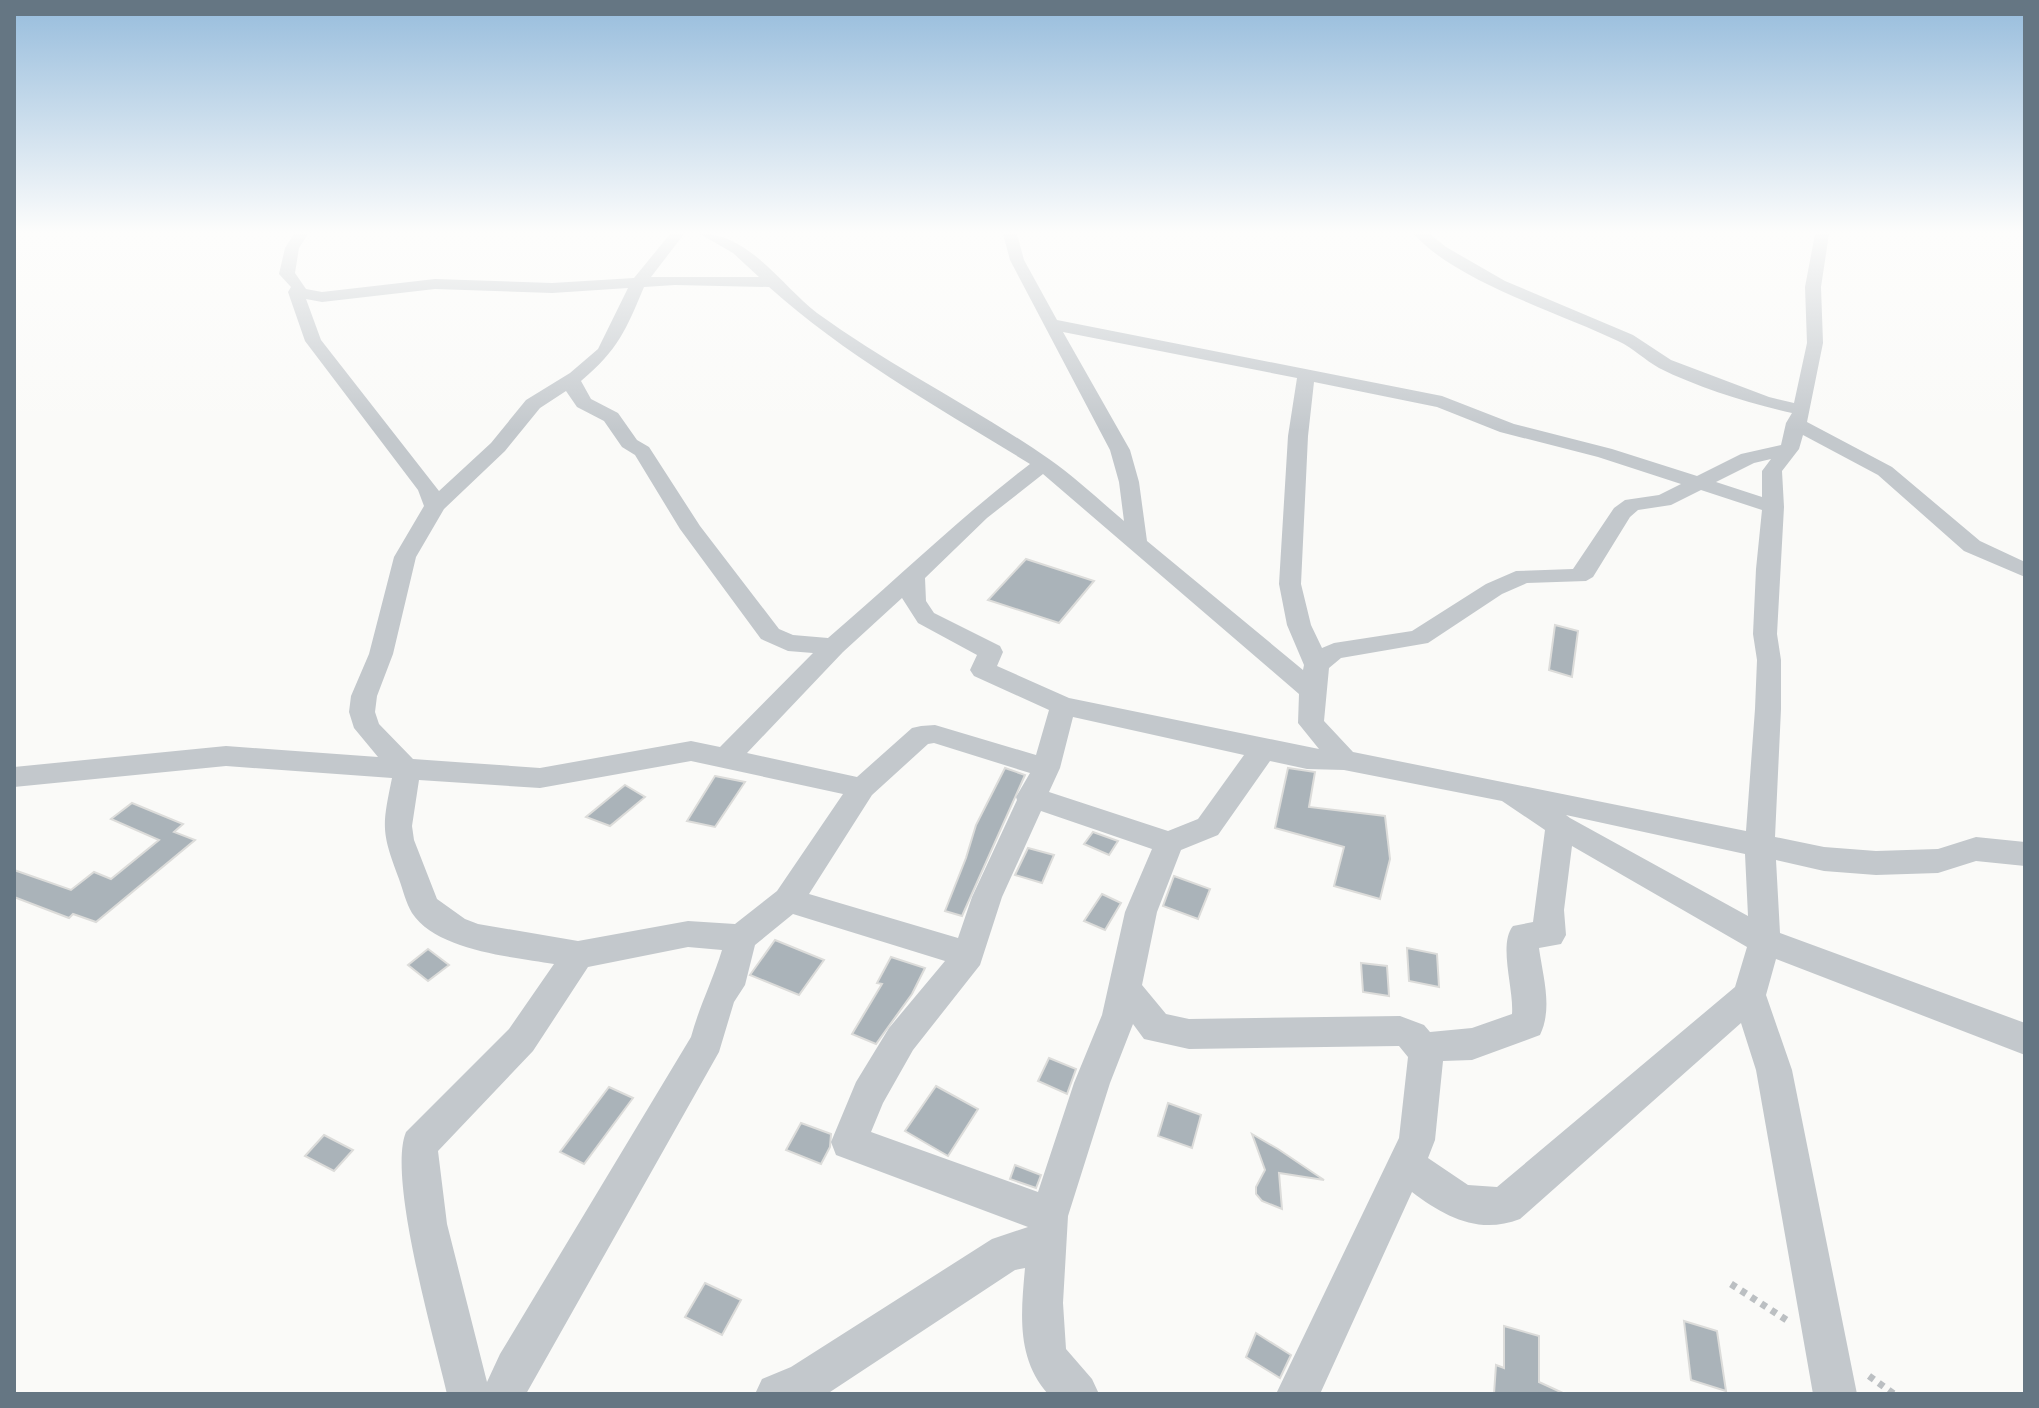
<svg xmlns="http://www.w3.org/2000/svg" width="2039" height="1408" font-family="'Varela Round',sans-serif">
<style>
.building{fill:#aab3b9;stroke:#dcdcda;stroke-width:2}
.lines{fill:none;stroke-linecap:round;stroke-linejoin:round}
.path{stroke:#bbbfc2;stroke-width:7;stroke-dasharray:6 6;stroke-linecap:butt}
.street{fill:#c3c8cc;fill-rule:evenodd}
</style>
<rect width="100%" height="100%" fill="#fafaf8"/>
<g class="building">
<path d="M1026,559l68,22 -35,42 -71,-23z"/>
<path d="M1555,625l23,6 -6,46 -23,-7z"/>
<path d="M1005,768l20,7 -63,141 -17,-5 21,-53 10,-33z"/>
<path d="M1288,768l27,4 -6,35 76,9 5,43 -10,40 -46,-13 10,-39 -69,-19z"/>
<path d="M715,776l30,6 -30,45 -28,-6z"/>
<path d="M625,785l20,12 -35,29 -24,-9z"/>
<path d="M132,803l51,21 -9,8 21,8 -99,82 -23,-8 -4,4 -55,-21v-27l57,20 23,-18 17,7 48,-39 -48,-21z"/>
<path d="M1093,832l25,9 -9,14 -25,-11z"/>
<path d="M1028,848l26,7 -12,28 -27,-8z"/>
<path d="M1174,876l36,13 -12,30 -35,-13z"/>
<path d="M1102,894l19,9 -16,27 -21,-9z"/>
<path d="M775,940l49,20 -25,35 -49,-20z"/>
<path d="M1407,948l30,6 2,33 -30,-6z"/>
<path d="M428,949l21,16 -21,16 -20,-16z"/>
<path d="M891,957l34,11 -13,26 -36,50 -24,-10 30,-50 -5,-1z"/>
<path d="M1361,963l26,3 2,30 -26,-4z"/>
<path d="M1049,1058l27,11 -9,25 -29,-13z"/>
<path d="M936,1086l42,23 -30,47 -43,-25z"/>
<path d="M609,1087l24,11 -49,66 -24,-12z"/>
<path d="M1168,1103l33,12 -9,33 -34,-12z"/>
<path d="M801,1123l30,11 -1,13 -9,17 -35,-14z"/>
<path d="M1252,1134l26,15 46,31 -45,-7 3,36 -20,-8 -6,-7v-7l9,-17z"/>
<path d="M324,1135l29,15 -19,21 -29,-15z"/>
<path d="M1015,1165l26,10 -5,13 -26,-9z"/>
<path d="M705,1283l36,17 -19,35 -37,-18z"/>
<path d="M1684,1321l33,10 9,60 -35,-11z"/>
<path d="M1504,1326l35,10v46l26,12h-71l2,-29 8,3z"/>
<path d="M1256,1333l35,22 -11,23 -34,-21z"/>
</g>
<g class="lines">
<g class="path">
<path d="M1731,1284l57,37"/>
<path d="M1869,1376l25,18"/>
</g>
<path class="street" d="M294,234h14l-9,14 -4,25 11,16 16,3 113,-13 117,4 82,-5 36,-44h14l-33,43h108l-26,-24 -33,-19c48,-2 82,52 117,79 74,54 157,94 232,146 26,18 50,41 75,62l-5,-39 -9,-32 -100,-190 -7,-26h14l7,26 33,60 385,76 72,28 98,25 85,27 44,-22 40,-9 5,-22 6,-10c-44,-10 -93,-25 -133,-45 -14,-8 -26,-20 -41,-27 -58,-28 -163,-60 -204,-107h16l16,13 59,34 128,54 38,25 98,37 25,6 13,-60 -2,-56 10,-53h14l-8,53 2,56 -16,79 85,45 88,74 45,21v15l-61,-26 -86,-76 -75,-40 -4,14 -17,22 2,36 -7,127 4,26v49l-6,128 49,10 52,4 62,-2 38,-12 49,5v24l-49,-5 -38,12 -62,2 -52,-4 -48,-11 4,73 245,90v32l-249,-96 -10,36 26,75 65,324h-44l-57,-324 -15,-47 -221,196c-41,16 -75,-2 -108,-27l-92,202h-44l123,-256 9,-81 -9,-11 -210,3 -45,-10 -11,-15 -23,59 -42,133 -5,87 3,46 26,30 7,15h-51c-32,-36 -27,-81 -23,-126l-10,2 -188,124h-72l7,-15 29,-12 201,-128 36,-12 -192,-72 -5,-13 25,-60 33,-54 56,-67 -152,-47 -38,31 -10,40 -11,17 -15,50 -193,342h-79c-12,-53 -60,-217 -41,-262l103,-103 45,-65c-41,-7 -117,-13 -142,-51 -6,-10 -9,-23 -13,-34 -18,-48 -17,-52 -7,-101l-166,-12 -212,21v-20l212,-21 152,11 -24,-29 -5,-16 2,-16 18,-42 25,-97 30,-51 -6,-16 -113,-149 -17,-49 3,-5 -12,-13 6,-26zM675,285l94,2c78,70 172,122 261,177 -71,54 -134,116 -202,174l-35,-3 -14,-6 -79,-103 -51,-79 -12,-7 -19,-27 -27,-14 -10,-18c37,-31 45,-51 63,-94zM628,288l-30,61 -28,24 -44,27 -35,43 -52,48 -118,-151 -15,-41 16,3 113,-13 117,4zM1063,332l234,46 -9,58 -9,148 8,41 17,40 -1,5 -156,-129 -8,-59 -9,-32zM1314,382l123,25 63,25 98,25 83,27 -22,11 -34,5 -11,8 -41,61 -57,2 -30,13 -74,47 -78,12 -12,5 -11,-23 -10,-41 7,-148zM566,391l11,16 27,14 18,26 13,8 45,74 81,110 27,12 25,2 -93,94 -29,-6 -151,27 -127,-9 -34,-35 -4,-12 2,-16 16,-42 23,-97 28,-48 61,-58 35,-43zM1771,459l-9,12v26l-46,-15 38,-19zM1043,474l256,220 -1,29 21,26 -250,-51 -72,-32 6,-14 -3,-6 -66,-33 -8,-12 -1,-23 62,-60zM1701,490l61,20 -6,59 -3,65 4,26 -2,49 -9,122 -393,-79 -29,-31 5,-53 12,-10 87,-15 74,-49 25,-11 59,-2 7,-4 37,-60 8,-7 33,-5zM902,598l16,25 59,32 -7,15 4,6 75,34 -13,45 -101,-30 -14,1 -9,2 -55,49 -110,-24 96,-101zM1073,717l171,38 -46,64 -30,12 -119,-39 11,-24zM934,743l96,30 -14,24 1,3 -45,97 -14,41 -149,-44 63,-99 56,-51zM691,761l152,33 -66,97 -42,33 -47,-3 -110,20 -100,-17 -13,-5 -28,-20 -23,-59 -2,-14 7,-46 121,8zM1270,761l37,8 37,1 158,31 43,29 -12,92 -20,4c-15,18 1,63 -1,88l-40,14 -42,4 -6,-7 -24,-9 -211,3 -23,-5 -24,-29 15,-73 24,-62 37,-15zM1041,811l111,38 -27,63 -23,103 -28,68 -36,109 -167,-60 12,-29 30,-53 67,-85 22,-68zM1566,815l179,39 3,62 -178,-98zM1572,846l175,101 -12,40 -238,200 -29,-2 -40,-27 7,-18 8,-79 29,-1 68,-25c13,-27 3,-58 -1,-87l22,-4 5,-9 -2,-25zM688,947l34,3c-9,30 -23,57 -31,87l-191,317 -13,28 -40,-158 -9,-73 95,-100 55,-84z"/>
</g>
<linearGradient id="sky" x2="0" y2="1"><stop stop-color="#96bcdc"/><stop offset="0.54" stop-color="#fdfdfc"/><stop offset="1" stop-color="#fdfdfc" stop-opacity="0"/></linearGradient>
<rect width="2039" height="431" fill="url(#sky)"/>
<rect width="2039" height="1408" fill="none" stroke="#657683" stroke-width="32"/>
</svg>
